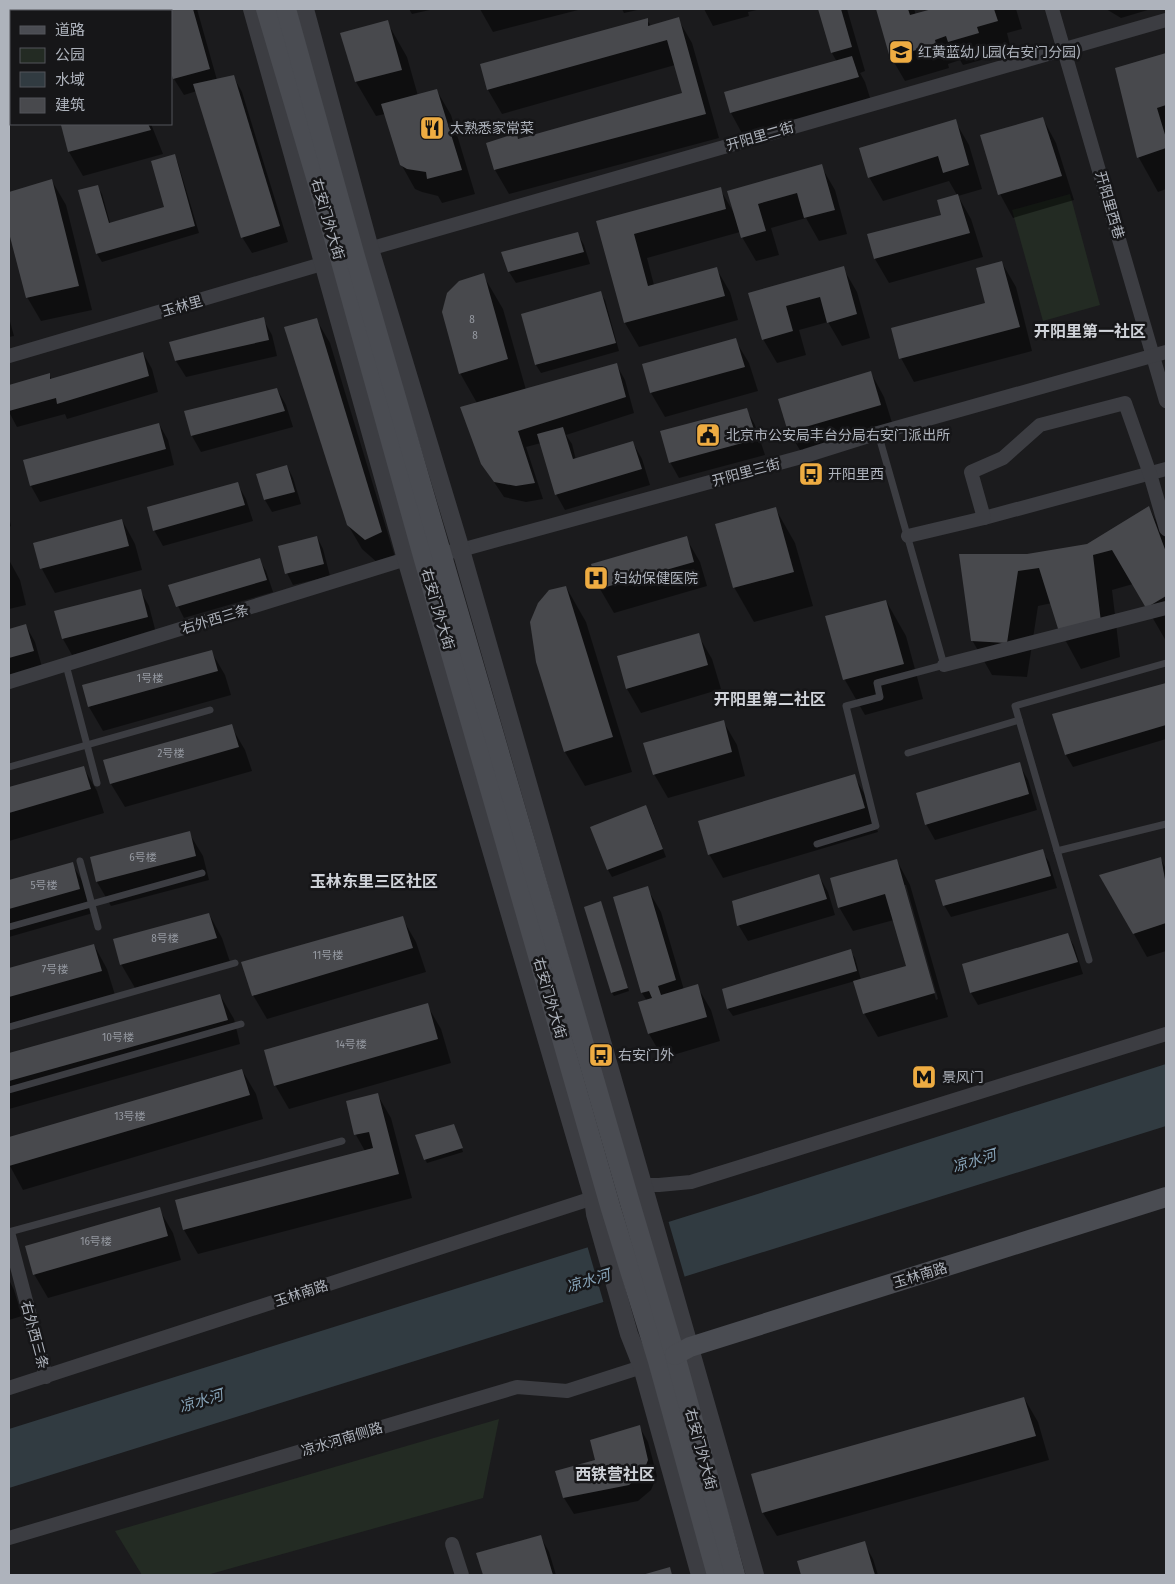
<svg xmlns="http://www.w3.org/2000/svg" width="1175" height="1584" font-family="'Fira Sans Condensed','Noto Sans SC',sans-serif">
<style>
.green{fill:#232b23}
.water{fill:#313b41}
.pier{fill:#1b1b1d}
.shadow{fill:#0007;fill-rule:evenodd}
.building{fill:#48494d}
.lines{fill:none;stroke-linecap:round;stroke-linejoin:round}
.service{stroke:#3c3d42;stroke-width:7}
.minor{stroke:#3c3d42;stroke-width:14}
.tertiary{stroke:#3c3d42;stroke-width:18}
.secondary{stroke:#4a4c52;stroke-width:20}
.labels{text-anchor:middle;stroke-width:5;stroke-linejoin:round;paint-order:stroke}
.number-label{font-size:11px;fill:#9498a0}
.poi-label{font-size:14px;fill:#aeb3bc;stroke:#161618;text-anchor:start}
.street-label{font-size:14px;fill:#aeb3bc;stroke:#161618}
.water-label{font-size:15px;font-style:italic;fill:#86a2b6;stroke:#161618}
.quarter-label{font-size:16px;font-weight:bold;fill:#cfd2d8;stroke:#161618}
</style>
<rect width="100%" height="100%" fill="#1b1b1d"/>
<g class="green">
<path d="M1070,194l30,111 -57,16 -31,-111z"/>
<path d="M499,1419l-16,79 -276,77h-65l-27,-44z"/>
</g>
<path class="water" d="M1166,1064v62l-1157,362v-59l739,-232z"/>
<path class="pier" d="M668,1220l17,58 -81,26 -17,-59z"/>
<g class="shadow">
<path d="M26,9h92l1,2h-92z"/>
<path d="M154,9h43l20,71 16,-4 9,16 46,150 -36,11 -10,-16 -45,-146 -13,4 -10,-16 -3,-68h-16z"/>
<path d="M409,9h25l-22,5z"/>
<path d="M480,9h102l-89,23z"/>
<path d="M622,9h20l-18,4z"/>
<path d="M704,9h57l-13,3 1,4 -36,10z"/>
<path d="M820,9h27l18,62 -5,2 5,9 6,19 -127,36 -13,-24 106,-51 -5,-9z"/>
<path d="M877,9h37l2,6 20,-6h80l6,20 -15,4 3,12 -20,6 2,6 -29,8 -3,-5 -12,4 1,4 -44,13 -14,-24z"/>
<path d="M1106,9h45l-30,9z"/>
<path d="M678,19l14,24 27,95 -210,56 -14,-24 21,-36 3,6 164,-46 -8,-29 -173,49 -14,-24 -6,-25 165,-45 4,6z"/>
<path d="M387,22l20,35 11,39 19,-5 14,24 24,79 -33,9 -4,-7 -16,-4 -7,-3 -14,-25 -16,-50 -9,2 -20,-34 -14,-48z"/>
<path d="M1166,54v135l-8,3 -19,-34 -22,-89z"/>
<path d="M1043,119l13,24 18,57 -61,18 -13,-24z"/>
<path d="M955,121l14,24 13,44 -24,7 13,23 12,38 -94,26 -14,-24 -6,-24 73,-20 15,-20 -8,-14 -66,20 -14,-24z"/>
<path d="M71,124h80l12,30 -80,22 -14,-24 -6,-26z"/>
<path d="M174,155l4,8 21,70 -97,29 -5,-8 -18,-63 18,-5 5,8 8,29 56,-16z"/>
<path d="M821,166l14,24 12,44 -28,7 -13,-23 -35,10 8,27 -23,6 -14,-24 -2,-5 -93,26 7,27 62,-17 14,24 8,28 -99,27 -14,-24 -27,-101 122,-33 14,24z"/>
<path d="M52,181l14,24 26,105 -51,11 -14,-24 -18,-69v-35z"/>
<path d="M577,233l7,12 6,19 -74,19 -7,-11z"/>
<path d="M1002,263l14,24 16,64 -118,31 -13,-24 86,-54z"/>
<path d="M843,268l14,24 13,46 -28,8 -14,-24 -29,8 7,25 -29,8 -14,-24 -13,-45z"/>
<path d="M483,275l20,34 23,81 90,-26 9,16 9,33 -68,22 6,9 4,16 57,-17 9,16 8,26 -85,25 -9,-16 -15,-51 -15,4 17,52 -17,3 -22,-5 -22,-33 -5,-61 -17,-30z"/>
<path d="M600,293l5,7 14,51 -78,22 -5,-8 -14,-50z"/>
<path d="M9,318l5,18 -5,1z"/>
<path d="M263,319l9,16 5,21 -91,21 -10,-16 -6,-19z"/>
<path d="M316,319l14,24 65,214 -16,7 -17,-15 -14,-24z"/>
<path d="M735,340l14,23 9,28 -93,26 -14,-24z"/>
<path d="M143,353l9,16 6,23 -91,27 -2,-5 -48,13 -8,-15v-26l40,-12 3,6z"/>
<path d="M871,373l13,24 10,32 -91,26 -14,-23z"/>
<path d="M277,389l9,16 7,22 -92,25 -9,-16 -6,-24z"/>
<path d="M746,409l9,16 10,30 -86,23 -9,-16z"/>
<path d="M159,424l9,16 6,25 -134,37 -9,-16z"/>
<path d="M287,466l6,12 8,26 -29,8 -7,-12 -8,-26z"/>
<path d="M237,483l9,16 7,22 -90,25 -9,-16z"/>
<path d="M775,508l20,35 18,63 -59,16 -20,-35z"/>
<path d="M1149,508l17,31v102l-33,-57 -21,6 8,67 -39,12 -19,-35 -10,-31 -14,3 -11,71 -35,-2 -20,-35 55,-85 60,-10z"/>
<path d="M9,517l2,9 -2,1z"/>
<path d="M122,520l13,24 7,26 -87,23 -13,-24 -7,-25z"/>
<path d="M317,537l6,12 7,27 -37,9 -6,-12z"/>
<path d="M686,538l14,24 7,24 -93,27 -14,-24 -7,-25z"/>
<path d="M259,559l7,12 7,21 -89,26 -6,-12z"/>
<path d="M9,560l11,20 6,25 -17,4z"/>
<path d="M566,587l20,35 46,150 -47,14 -20,-34 -27,-90z"/>
<path d="M140,590l9,16 7,27 -84,22 -9,-16z"/>
<path d="M886,601l20,35 17,63 -58,16 -20,-35 -18,-63z"/>
<path d="M26,626l9,16 7,25 -33,9v-45z"/>
<path d="M698,635l14,24 9,30 -80,24 -14,-24 -9,-32z"/>
<path d="M211,651l14,24 6,20 -128,36 -14,-24z"/>
<path d="M1166,685v54l-93,28 -7,-12 -13,-40z"/>
<path d="M723,721l14,24 8,31 -77,22 -14,-24z"/>
<path d="M231,726l14,24 7,21 -127,36 -14,-23z"/>
<path d="M1019,764l9,16 9,30 -102,30 -9,-16z"/>
<path d="M83,767l14,24 7,22 -95,28v-52z"/>
<path d="M854,776l14,24 10,32 -155,46 -14,-24z"/>
<path d="M646,807l4,7 16,43 -54,20 -4,-7z"/>
<path d="M189,833l14,23 6,24 -98,26 -14,-24 -6,-24z"/>
<path d="M1042,851l7,11 8,26 -106,29 -7,-12z"/>
<path d="M1160,858l6,11v82l-19,6 -46,-81z"/>
<path d="M897,861l13,24 38,132 -70,20 -14,-24 -9,-32 -122,35 -5,-7 -4,-20 126,-38 5,7 6,22 46,-13 -13,-47 -41,11 -14,-24zM903,885h3l32,114 -2,1z"/>
<path d="M72,864l14,23 7,26 -84,24v-55z"/>
<path d="M819,876l9,16 7,23 -87,26 -9,-15 -6,-24z"/>
<path d="M647,888l14,24 23,78 13,-4 14,24 9,31 -57,17 -14,-24 -2,-33 -5,-8 -28,-95z"/>
<path d="M601,903l28,88 -15,5 -2,-3z"/>
<path d="M209,914l13,24 8,24 -95,26 -14,-24z"/>
<path d="M402,918l14,24 10,30 -159,47 -14,-24z"/>
<path d="M1067,934l7,12 9,28 -105,31 -7,-12 -8,-28z"/>
<path d="M94,945l13,24 8,26 -106,29v-55z"/>
<path d="M220,995l14,24 6,25 -231,65v-54z"/>
<path d="M427,1005l14,24 10,34 -162,46 -14,-24z"/>
<path d="M242,1070l14,24 7,25 -240,71 -13,-24 -1,-28z"/>
<path d="M377,1094l14,24 21,80 -214,56 -14,-24 181,-79 -9,-16 -8,-33z"/>
<path d="M455,1128l8,24 -36,11 -2,-4z"/>
<path d="M159,1209l14,24 8,27 -133,38 -14,-24z"/>
<path d="M9,1280l5,10 8,26 -13,4z"/>
<path d="M1024,1398l14,24 11,38 -272,76 -14,-23z"/>
<path d="M639,1426l9,16 9,34 -6,14 -13,11 -64,13 -10,-16z"/>
<path d="M540,1536l9,16 7,23h-72l-6,-22z"/>
<path d="M864,1543l9,16 5,16h-76l-4,-13z"/>
</g>
<g class="building">
<path d="M25,9h43l-7,2h-35z"/>
<path d="M153,9h40l17,60 -37,10 -2,-7v-61h-18z"/>
<path d="M818,9h23l11,38 -21,6z"/>
<path d="M876,9h32l2,6 22,-6h62l4,12 -21,6 2,6 -31,9 -2,-6 -11,4 1,4 -46,14z"/>
<path d="M679,17l27,97 -212,56 -8,-27 31,-10 1,6 164,-46 -15,-53 -180,50 -7,-26 168,-46v8z"/>
<path d="M388,20l14,50 -47,12 -15,-49z"/>
<path d="M1166,53v52l-9,3 9,30v10l-29,10 -22,-90z"/>
<path d="M852,56l7,21 -129,36 -6,-21z"/>
<path d="M234,75l46,151 -39,12 -48,-154z"/>
<path d="M437,89l25,81 -35,9 -1,-7 -19,-3 -7,-4 -19,-61z"/>
<path d="M1043,117l19,59 -64,19 -18,-60z"/>
<path d="M956,119l13,46 -26,8 -5,-17 -70,22 -9,-30z"/>
<path d="M66,124h82l3,6 -83,22 -7,-27z"/>
<path d="M175,154l20,72 -99,28 -18,-64 20,-5 11,38 55,-16 -13,-46z"/>
<path d="M822,164l13,46 -31,8 -7,-25 -39,11 8,27 -25,7 -14,-47z"/>
<path d="M52,179l27,107 -53,12 -17,-65v-41z"/>
<path d="M721,187l5,22 -92,25 14,52 69,-19 8,29 -101,27 -28,-102z"/>
<path d="M958,194l12,39 -96,26 -7,-25 74,-19 -4,-15z"/>
<path d="M578,232l6,20 -76,20 -7,-20z"/>
<path d="M1002,261l18,66 -121,32 -8,-31 94,-25 -9,-35z"/>
<path d="M844,266l13,48 -30,9 -7,-26 -34,9 7,25 -31,9 -14,-47z"/>
<path d="M484,273l24,86 -49,15 -17,-62 5,-19 12,-12z"/>
<path d="M601,291l15,52 -81,22 -14,-51z"/>
<path d="M264,317l5,23 -94,21 -6,-19z"/>
<path d="M317,318l65,214 -17,8 -18,-15 -63,-198z"/>
<path d="M736,338l9,29 -95,26 -8,-29z"/>
<path d="M143,352l6,24 -92,28 -1,-6 -47,13v-26l41,-12v6z"/>
<path d="M617,363l9,34 -108,34 17,52 -19,3 -22,-4 -13,-18 -21,-57z"/>
<path d="M871,371l10,34 -93,27 -10,-33z"/>
<path d="M277,388l8,23 -94,25 -7,-25z"/>
<path d="M747,408l10,31 -88,24 -9,-32z"/>
<path d="M159,423l7,26 -136,37 -7,-26z"/>
<path d="M563,427l10,32 60,-18 9,28 -87,26 -18,-61z"/>
<path d="M287,465l8,27 -31,8 -8,-26z"/>
<path d="M238,482l7,23 -92,26 -6,-24z"/>
<path d="M1149,506l17,46v44l-20,12 -34,-58 -19,5 8,67 -41,13 -21,-67 -21,3 -11,72 -36,-2 -12,-87h68l60,-10z"/>
<path d="M776,507l18,65 -61,16 -18,-64z"/>
<path d="M122,519l7,27 -89,23 -7,-26z"/>
<path d="M317,536l7,28 -39,10 -7,-28z"/>
<path d="M687,536l7,26 -95,27 -8,-25z"/>
<path d="M260,558l7,22 -91,27 -8,-22z"/>
<path d="M566,586l47,151 -49,15 -28,-90 -6,-40 8,-19 11,-13z"/>
<path d="M141,589l7,28 -86,22 -8,-28z"/>
<path d="M886,600l18,64 -61,16 -18,-64z"/>
<path d="M26,624l8,27 -25,7v-29z"/>
<path d="M699,633l9,32 -82,24 -9,-33z"/>
<path d="M212,650l6,21 -130,36 -6,-22z"/>
<path d="M1166,683v42l-101,30 -13,-41z"/>
<path d="M724,720l8,32 -79,23 -10,-32z"/>
<path d="M232,724l7,23 -129,37 -7,-24z"/>
<path d="M1020,762l9,32 -104,31 -9,-32z"/>
<path d="M84,766l7,23 -82,24v-26z"/>
<path d="M855,774l10,34 -157,47 -10,-34z"/>
<path d="M646,805l17,44 -56,21 -17,-43z"/>
<path d="M190,831l6,25 -100,26 -6,-25z"/>
<path d="M1043,849l8,27 -108,30 -8,-26z"/>
<path d="M1161,857l5,28v38l-33,11 -34,-59z"/>
<path d="M897,859l38,134 -72,21 -10,-33 53,-15 -21,-72 -47,14 -8,-30z"/>
<path d="M73,862l7,27 -71,20v-29z"/>
<path d="M819,874l8,25 -90,27 -5,-25z"/>
<path d="M648,886l28,94 -18,6 3,9 37,-11 9,33 -59,17 -10,-32 14,-4 -3,-7 -8,2 -28,-96z"/>
<path d="M601,901l27,87 -17,5 -27,-86z"/>
<path d="M209,913l8,25 -97,27 -7,-26z"/>
<path d="M403,916l10,32 -161,48 -11,-34z"/>
<path d="M1068,933l10,29 -108,31 -8,-29z"/>
<path d="M94,944l8,27 -93,26v-29z"/>
<path d="M851,949l6,22 -130,38 -5,-20z"/>
<path d="M220,994l8,26 -219,61v-28z"/>
<path d="M428,1003l10,36 -164,47 -10,-36z"/>
<path d="M242,1069l8,26 -241,71v-29z"/>
<path d="M378,1093l21,81 -216,56 -8,-30 198,-52 -4,-16 -15,3 -8,-34z"/>
<path d="M454,1124l9,24 -39,12 -9,-25z"/>
<path d="M160,1207l8,29 -135,39 -8,-29z"/>
<path d="M1024,1397l12,39 -274,77 -11,-39z"/>
<path d="M640,1425l8,35 -5,13 -14,12 -66,13 -8,-27 40,-11 -5,-20z"/>
<path d="M541,1535l12,40h-70l-7,-22z"/>
<path d="M865,1541l10,34h-74l-4,-14z"/>
<path d="M670,1567l2,8h-30z"/>
</g>
<g class="lines">
<g class="service">
<path d="M66,665l31,118"/>
<path d="M908,753l111,-33"/>
<path d="M9,767l201,-57"/>
<path d="M817,844l59,-18 -30,-120 34,-9 -3,-14 67,-18 -66,-232"/>
<path d="M1057,851l109,-27"/>
<path d="M80,861l18,66"/>
<path d="M9,927l193,-54"/>
<path d="M1089,960l-74,-254 151,-43"/>
<path d="M9,1027l226,-64"/>
<path d="M9,1090l232,-66"/>
<path d="M9,1232l333,-91"/>
</g>
<g class="minor">
<path d="M1052,9l114,392"/>
<path d="M9,17l2,10"/>
<path d="M9,79h2"/>
<path d="M362,251l804,-231"/>
<path d="M9,356l323,-95"/>
<path d="M984,518l182,-49"/>
<path d="M908,536l76,-18 -13,-46 32,-14 37,-33 85,-22 25,71 16,55"/>
<path d="M944,665l222,-57"/>
<path d="M9,682l397,-123 55,-9 344,-94 73,-23 288,-81"/>
<path d="M643,1185h16l32,-3 475,-148"/>
<path d="M9,1236l37,141"/>
<path d="M9,1388l584,-190"/>
<path d="M9,1538l508,-151 50,4 84,-27"/>
<path d="M452,1544l10,31"/>
</g>
<g class="tertiary">
<path d="M252,9l154,550 187,639 2,16 34,120 13,33 58,208"/>
<path d="M305,9l65,240 91,301 294,1025"/>
</g>
<g class="secondary">
<path d="M266,9l74,249 83,298 188,653 47,152 59,214"/>
<path d="M286,9l68,244 276,950 45,152 60,220"/>
<path d="M675,1355l15,-8 476,-150"/>
</g>
</g>
<defs>
<symbol id="school-square" viewBox="-11 -11 22 22"><rect x="-9" y="-9" width="18" height="18" rx="4" fill="#eeac42" stroke="#161618"/><path d="M0-5L7-2L0 1L-7-2ZM-4 1L0 2.5L4 1V4Q0 6-4 4Z" fill="#111"/></symbol>
<symbol id="restaurant-square" viewBox="-11 -11 22 22"><rect x="-9" y="-9" width="18" height="18" rx="4" fill="#eeac42" stroke="#161618"/><path d="M-5-6h1v4h1v-4h1v4h1v-4h1v5L-1.5 .5V6h-2V.5L-5-1ZM5-6V6H3V1.5H1.5Q1.5-4 5-6Z" fill="#111"/></symbol>
<symbol id="civic-square" viewBox="-11 -11 22 22"><rect x="-9" y="-9" width="18" height="18" rx="4" fill="#eeac42" stroke="#161618"/><path d="M-.6-6.5H3V-4.5H.6V-3L4-1V1h2V6H-6V1h2V-1L-.6-3ZM-1.2 2.5V6h2.4V2.5Z" fill="#111"/></symbol>
<symbol id="bus-square" viewBox="-11 -11 22 22"><rect x="-9" y="-9" width="18" height="18" rx="4" fill="#eeac42" stroke="#161618"/><path d="M-5-6H5V4H4V6H2V4H-2V6H-4V4H-5ZM-3.5-4V0h7V-4ZM-3.5 1.2v1.5H-2V1.2ZM2 1.2v1.5H3.5V1.2Z" fill="#111"/></symbol>
<symbol id="hospital-square" viewBox="-11 -11 22 22"><rect x="-9" y="-9" width="18" height="18" rx="4" fill="#eeac42" stroke="#161618"/><path d="M-5-5h3v3.5h4V-5h3V5h-3V1.5h-4V5h-3Z" fill="#111"/></symbol>
<symbol id="metro-square" viewBox="-11 -11 22 22"><rect x="-9" y="-9" width="18" height="18" rx="4" fill="#eeac42" stroke="#161618"/><path d="M-5.5 5V-5H-3L0 0L3-5H5.5V5H3V-.5L0 4L-3-.5V5Z" fill="#111"/></symbol>
</defs>
<g fill-rule="evenodd">
<use href="#school-square" x="887" y="38" width="28" height="28"/>
<use href="#restaurant-square" x="418" y="114" width="28" height="28"/>
<use href="#civic-square" x="694" y="421" width="28" height="28"/>
<use href="#bus-square" x="797" y="460" width="28" height="28"/>
<use href="#hospital-square" x="582" y="564" width="28" height="28"/>
<use href="#bus-square" x="587" y="1041" width="28" height="28"/>
<use href="#metro-square" x="910" y="1063" width="28" height="28"/>
</g>
<g class="labels">
<g class="number-label">
<text x="472" y="323">8</text>
<text x="475" y="339">8</text>
<text x="150" y="682">1号楼</text>
<text x="171" y="757">2号楼</text>
<text x="143" y="861">6号楼</text>
<text x="44" y="889">5号楼</text>
<text x="165" y="942">8号楼</text>
<text x="328" y="959">11号楼</text>
<text x="55" y="973">7号楼</text>
<text x="118" y="1041">10号楼</text>
<text x="351" y="1048">14号楼</text>
<text x="130" y="1120">13号楼</text>
<text x="96" y="1245">16号楼</text>
</g>
<g class="poi-label">
<text x="918" y="57">红黄蓝幼儿园(右安门分园)</text>
<text x="450" y="133">太熟悉家常菜</text>
<text x="726" y="440">北京市公安局丰台分局右安门派出所</text>
<text x="828" y="479">开阳里西</text>
<text x="614" y="583">妇幼保健医院</text>
<text x="618" y="1060">右安门外</text>
<text x="942" y="1082">景风门</text>
</g>
<g class="street-label">
<text transform="translate(760 136) rotate(-16)" y="5">开阳里二街</text>
<text transform="translate(1110 205) rotate(74)" y="5">开阳里西巷</text>
<text transform="translate(328 219) rotate(74)" y="5">右安门外大街</text>
<text transform="translate(182 306) rotate(-16)" y="5">玉林里</text>
<text transform="translate(746 472) rotate(-15)" y="5">开阳里三街</text>
<text transform="translate(438 609) rotate(74)" y="5">右安门外大街</text>
<text transform="translate(215 619) rotate(-17)" y="5">右外西三条</text>
<text transform="translate(550 998) rotate(74)" y="5">右安门外大街</text>
<text transform="translate(920 1275) rotate(-17)" y="5">玉林南路</text>
<text transform="translate(301 1293) rotate(-18)" y="5">玉林南路</text>
<text transform="translate(35 1335) rotate(75)" y="5">右外西三条</text>
<text transform="translate(342 1439) rotate(-17)" y="5">凉水河南侧路</text>
<text transform="translate(701 1449) rotate(75)" y="5">右安门外大街</text>
</g>
<g class="water-label">
<text transform="translate(974 1161) rotate(-17)" y="5">凉水河</text>
<text transform="translate(588 1281) rotate(-17)" y="5">凉水河</text>
<text transform="translate(201 1401) rotate(-17)" y="5">凉水河</text>
</g>
<g class="quarter-label">
<text x="1090" y="337">开阳里第一社区</text>
<text x="770" y="705">开阳里第二社区</text>
<text x="374" y="887">玉林东里三区社区</text>
<text x="615" y="1480">西铁营社区</text>
</g>
</g>
<rect width="1175" height="1584" fill="none" stroke="#aeb3bc" stroke-width="20"/>
<rect x="10" y="10" width="162" height="115" fill="#161618" stroke="#53555a"/>
<rect x="20" y="26" width="25" height="8" fill="#4a4c52" stroke="#53555a"/>
<text x="55" y="35" font-size="15" fill="#aeb3bc">道路</text>
<rect x="20" y="48" width="25" height="15" fill="#232b23" stroke="#53555a"/>
<text x="55" y="60" font-size="15" fill="#aeb3bc">公园</text>
<rect x="20" y="72" width="25" height="15" fill="#313b41" stroke="#53555a"/>
<text x="55" y="85" font-size="15" fill="#aeb3bc">水域</text>
<rect x="20" y="98" width="25" height="15" fill="#48494d" stroke="#53555a"/>
<text x="55" y="110" font-size="15" fill="#aeb3bc">建筑</text>
</svg>
